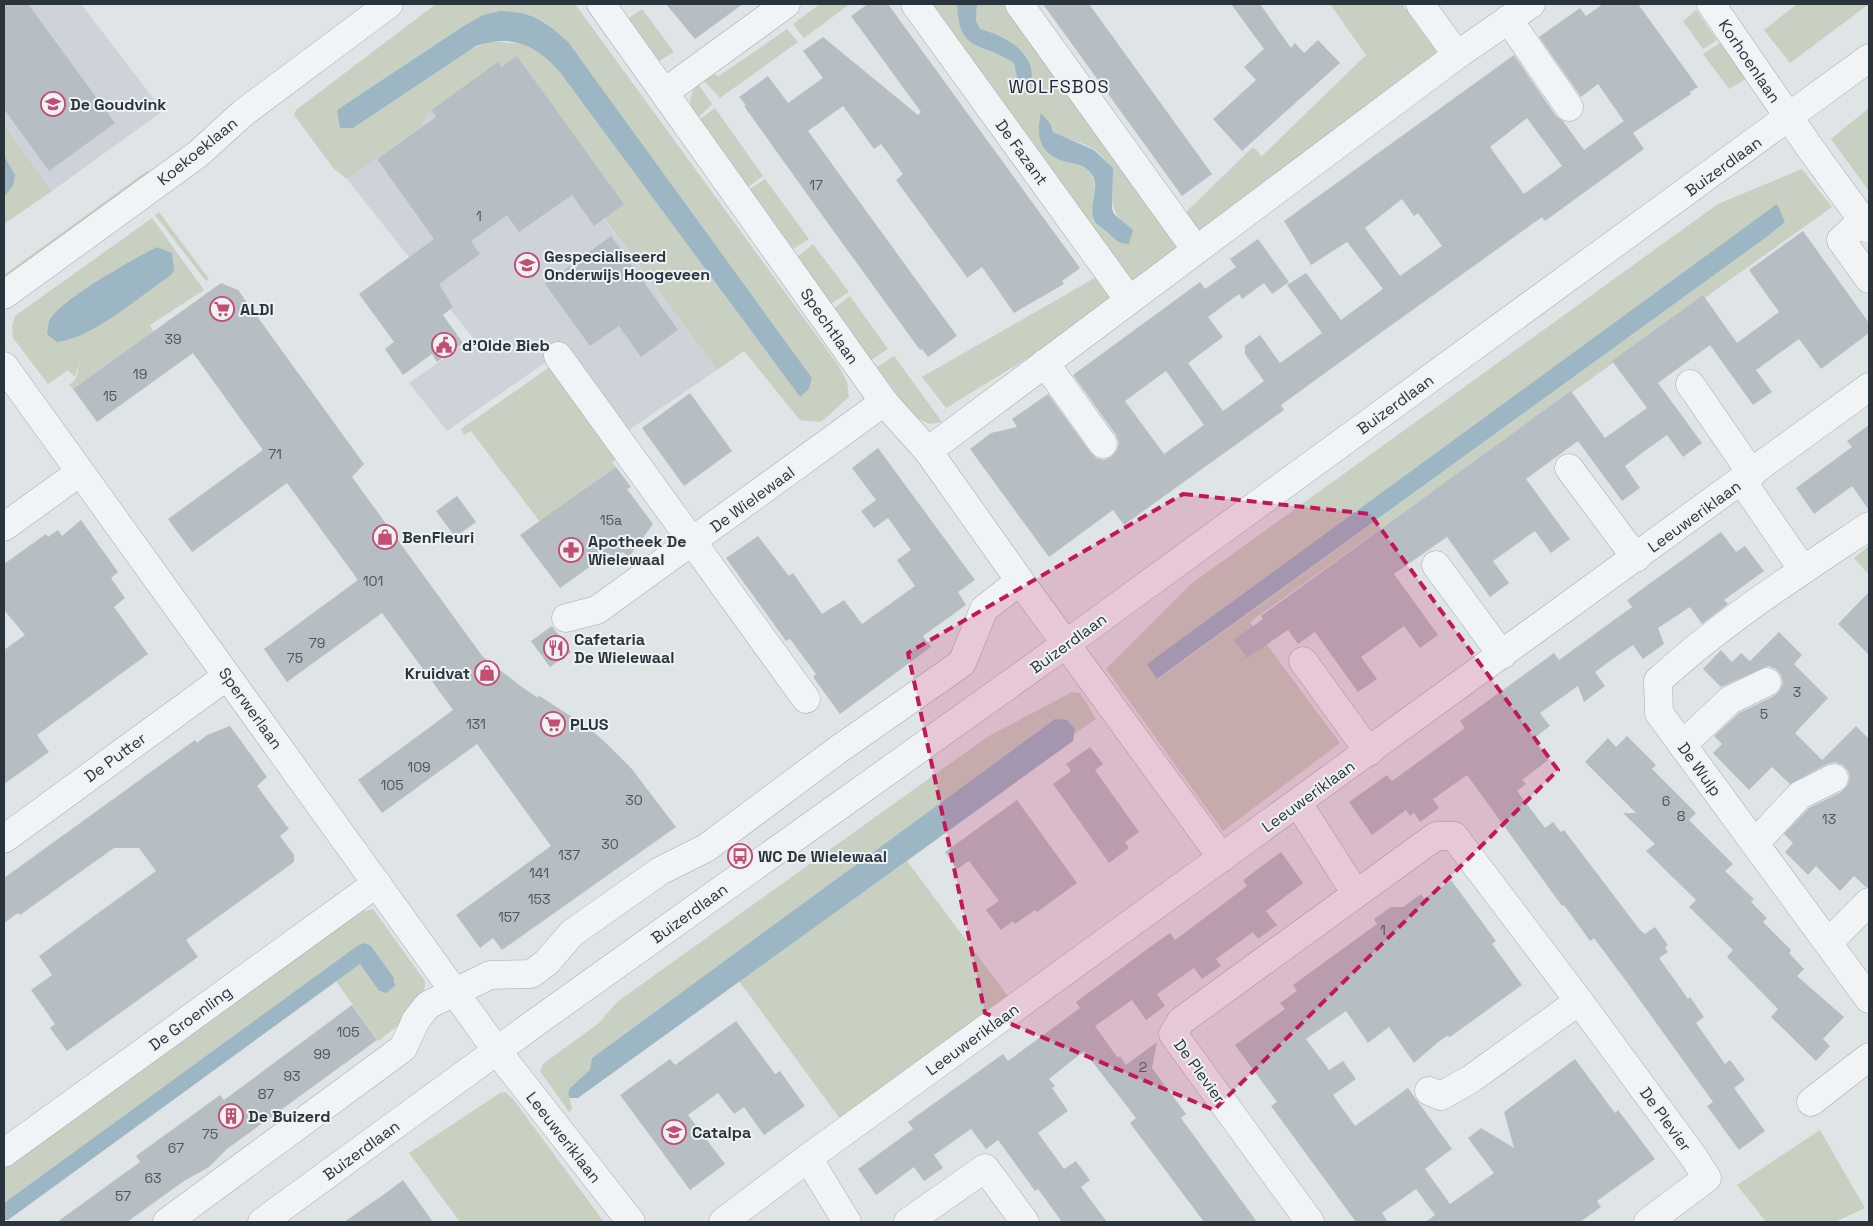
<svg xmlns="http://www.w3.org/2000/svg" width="1873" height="1226" font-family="'Space Grotesk',sans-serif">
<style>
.built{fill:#cdd3d9}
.green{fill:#c7d0c1;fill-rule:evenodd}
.water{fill:#9db6c4}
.building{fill:#b7bec3;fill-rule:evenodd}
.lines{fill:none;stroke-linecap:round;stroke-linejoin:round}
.minor-casing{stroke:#a5acb1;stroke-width:29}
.minor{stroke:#f1f4f6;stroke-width:28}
.marked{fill:#c2185b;fill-opacity:0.2;stroke:#c2185b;stroke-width:4;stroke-dasharray:10 6;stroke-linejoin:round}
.labels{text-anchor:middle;stroke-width:4;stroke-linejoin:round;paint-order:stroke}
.number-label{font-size:14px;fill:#4c565e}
.street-label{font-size:16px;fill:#29343d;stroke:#eef2f5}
.poi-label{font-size:16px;font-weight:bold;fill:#29343d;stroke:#eef2f5;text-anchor:start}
.neighbourhood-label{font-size:18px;letter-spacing:1px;fill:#1c252e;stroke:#eef2f5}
</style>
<rect width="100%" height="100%" fill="#dfe4e7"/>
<g class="built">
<path d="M4,4h77l82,107 -111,80 -48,-66z"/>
<path d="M517,56l107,148 -20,15 113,151 -88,60 -66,-80 -116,81 -38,-48 64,-45 -126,-159 72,-50 12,-19 67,-48 4,5z"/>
</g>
<g class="green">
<path d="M436,4h139l263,361 9,17 2,15 -28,25 -21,-2 -56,-69 -27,19 -113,-152 19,-14 -106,-148 -16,11 -3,-4 -67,47 -12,19 -72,50 -13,-10 -40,-54 2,-5zM500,11c36,5 41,4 67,31l245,336 -3,11 -9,8 -241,-326 -13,-14 -20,-13 -36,-3 -153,69 128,-85 18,-10z"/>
<path d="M820,4h30l-46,34 -11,-14z"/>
<path d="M927,4h30l1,6 16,35 31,12 9,6 5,26 11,-21c-11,-23 -25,-33 -50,-39l-4,-7 1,-18h32l175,242 -54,40zM1041,113l9,10 3,9c15,9 36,10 48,23 25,26 -4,51 28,71l-15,13c-7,-7 -18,-13 -21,-23 -1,-5 1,-13 2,-19 2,-29 -13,-33 -37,-38z"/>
<path d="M1330,4h72l40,55 -243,176 -15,-21 69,-67 9,9 104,-101z"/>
<path d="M1797,4h72l-79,59 -26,-33z"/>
<path d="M642,9l32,43 -18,11 -31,-42z"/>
<path d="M1696,10l21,30 -14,9 -20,-28z"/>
<path d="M787,29l11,13 -78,56 -18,-19 6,-6 11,3z"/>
<path d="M1720,43l27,35 -18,11 -26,-35z"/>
<path d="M699,85l13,19 -15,15c-10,-9 -9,-27 2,-34z"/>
<path d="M715,108l48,68 -16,12 -48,-68z"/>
<path d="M1869,108v83l-38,-52z"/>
<path d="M4,125l48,66 -48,33v-27l9,-11 -9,-30z"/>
<path d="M1802,169l30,38 -582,415 90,121 -117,88 -117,-162 85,-85 527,-380zM1777,205l8,17 -17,14 -610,443 -10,-15z"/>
<path d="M147,171l5,3 -148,109v-8z"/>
<path d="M765,179l44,60 -16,10 -45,-59z"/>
<path d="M159,212l50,67 -3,2 -51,-66z"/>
<path d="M152,218l52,72 -54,35 4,8 -81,56 -4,-4 7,-6 5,-21 -6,19 -7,-7 -20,14 -35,-46 -1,-12 3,-10zM157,247l15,7 -77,30 16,-12z"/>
<path d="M813,244l36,48 -20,13 -33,-47z"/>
<path d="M1100,275l15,22 -69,50 -100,61 -24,-31z"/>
<path d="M850,296l38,53 -17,11 -39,-50z"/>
<path d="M894,356l48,66 -12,2 -16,-7 -37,-50z"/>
<path d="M554,364l69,90 -11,8 4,5 -76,55 -69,-91 -7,4 -3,-6z"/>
<path d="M1869,546v25l-2,2 -13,-15z"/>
<path d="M1072,692l8,1 16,26 -22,15 1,-5 -20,-10 -463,339 -1,12c-15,18 -26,12 -19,39l-3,3 -29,-41 3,-7 56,-41 18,-21 370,-265z"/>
<path d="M907,861l103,138 -169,121 -102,-139z"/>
<path d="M373,909l52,72c2,21 -30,48 -47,60l-42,-60 24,-17 19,27 4,2 13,-11 -25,-36h-14l-353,257v-34l347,-255z"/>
<path d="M505,1092l8,7 91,123h-144l-51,-69 91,-60z"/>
<path d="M1820,1130l45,78 -30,14h-69l-29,-37z"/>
</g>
<g class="water">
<path d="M957,4h20l-1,17 4,8c25,6 58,25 51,56l-8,5 -4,-1 -5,-26c-32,-22 -55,-8 -57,-59z"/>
<path d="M500,11c32,1 45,9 68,31l244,336 -3,11 -9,8 -241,-326c-24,-27 -48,-37 -83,-25l-123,82h-13l-3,-18 128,-85 18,-10z"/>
<path d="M1041,113l9,10 3,9 41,18 19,18 -1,41 2,5 19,16 -4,14c-9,0 -14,-4 -20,-10 -6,-6 -14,-9 -16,-17 -3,-14 7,-30 -1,-42 -9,-14 -22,-10 -34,-16 -21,-10 -21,-27 -17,-46z"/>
<path d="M4,156l11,19 -2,11 -9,11z"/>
<path d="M1777,204l8,18 -17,14 -611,443 -10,-15z"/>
<path d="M157,247l15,6 2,18 -3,4c-31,21 -78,63 -114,67l-10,-8c1,-4 1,-9 2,-12 8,-21 86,-64 108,-75z"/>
<path d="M1055,719l12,1 8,9 -2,12 -495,357h-8l-2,-4 2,-6 20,-18 2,-12z"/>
<path d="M365,943l6,3 23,32 1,8 -9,7 -7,-2 -19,-27 -352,256h-4v-17l353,-257z"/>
</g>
<g class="building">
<path d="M4,4h24l87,119 -66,48 -45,-62z"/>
<path d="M666,4h77l-48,35z"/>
<path d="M868,4h20l192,264 -18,13 2,3 -50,29 -32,-46 -15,11 -1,-2 -70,-96 7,-6 -22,-30 -7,5 -31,-43 -35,25 149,205 -29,21 -6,-8 -2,1 -88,-121 -88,-123 2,-1 -7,-8 29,-21 20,27 35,-25 -20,-27 20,-14 95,78 3,-3 -70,-96z"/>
<path d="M1043,4h46l123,170 -30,22z"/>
<path d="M1231,4h29l31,44 4,-5 9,10 14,-13 22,23 -98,88 -29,-32 43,-39 -12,-13 20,-18z"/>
<path d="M1603,4h35l60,83 -8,5 1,2 -58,39 11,16 -99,72 -3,-4 -181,130 -80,58 3,5 -160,115 -11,-15 -64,47 -79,-108 21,-16 26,-6 -5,-8 36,-25 43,59 5,5 8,2 8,-4 5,-6 2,-7 -3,-8 -43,-60 127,-93 5,7 31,-22 -6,-8 28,-20 31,43 -17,12 -8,-11 -22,16 -3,-5 -31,23 15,20 -35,26 35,48 21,-15 20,-15 -19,-27v-8l15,-11 20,28 42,-30 -35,-48 19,-12 35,47 42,-31 -36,-47 -36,23 -27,-44 230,-166 42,61 7,5 21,29 40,-29 6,9 -32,-46 -17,13 -42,-60 41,-29 6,8zM1527,118l35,48 -38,28 -34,-47zM1402,199l12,17 4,-3 24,33 -42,30 -35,-48zM1166,371l38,54 -40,29 -39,-53z"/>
<path d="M517,56l107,148 -30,22 -22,-31 -53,37 -12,-17 -36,26 9,13 -41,30 14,23 -10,8 20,28 -26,19 -5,-8 -29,21 -18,-26 9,-7 -35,-48 75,-55 -57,-80 59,-42 -5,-7 67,-48 3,5z"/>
<path d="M1803,231l66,92v10l-48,36 -22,-30 -43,31 16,22 -19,13 -43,-60 -52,38 44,60 -19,14 -16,-22 -21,15 -21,16 15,22 -18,13 -44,-60 -52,38 44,60 -19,14 -16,-22 -42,30 16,22 -19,14 -43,-60 -53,37 44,61 -18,13 -16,-22 -43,31 16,22 -19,13 -43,-60 -17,12 -10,-14 -41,28 -13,-18 29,-21 -2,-3 310,-225 34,47 42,-30 -35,-47 91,-66 34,48 42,-31 -30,-42z"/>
<path d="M611,236l67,94 -37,27 -22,-31 -29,20 -45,-62z"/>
<path d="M221,283l17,7 126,174 -12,13 131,180 39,30 16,11v-3l51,33 16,14 26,26 45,59 -174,123 -9,-12 -13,10 -24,-33 95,-69 -74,-102 -95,69 -24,-33 95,-70 -71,-97 -95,69 -23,-33 94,-69 -71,-97 -95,69 -24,-33 95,-69 -70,-97 -96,69 -24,-33z"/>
<path d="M690,393l42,58 -48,35 -42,-58z"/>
<path d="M1869,425v85l-17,-24 -38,28 -18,-26 56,-41 -5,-6z"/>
<path d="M878,448l97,132 -17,12 8,13 -43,31 8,11 -91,67 -27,-37 3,-3 -26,-35 -4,2 -60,-83 32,-22 31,40 4,-3 29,41 22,-14 18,24 53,-38 -18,-26 14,-10 -23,-32 -14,10 -13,-17 15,-11 -24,-32z"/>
<path d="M616,467l15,20 -4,2 26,35 -24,33 -6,-5 -11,7 -3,-6 -49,35 -40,-53z"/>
<path d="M457,496l19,26 -21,15 -19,-26z"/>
<path d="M81,520l37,52 -7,6 14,20 -11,9 34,47 -111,81 12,17 -45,32v-134l21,-15 -21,-25v-46l42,-30 2,3 10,-7 4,6z"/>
<path d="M1721,532l15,20 9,-6 19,25 -40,29 4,4 -26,20 -12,-17 -32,21 6,16 -21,15 -10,-14 -19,13 -19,14 10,14 -21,16 -6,-16 -38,27 10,13 -17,13 15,21 -26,20 4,4 -9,7 28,37 8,-6 8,10 3,-2 76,100 5,4 10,-7 13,18 -3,3 3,4 -9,6 29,41 2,-2 14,20 -8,6 29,41 5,-4 15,20 -11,8 31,43 -26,19 -32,-44 6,-4 -87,-121 -32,-43 -4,3 -26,-36 -2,1 -95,-131 -34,24 6,9 -19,14 -6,-9 -4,3 -4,-6 -34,25 -23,-33 38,-27 5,6 73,-53 -5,-7 94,-68 5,7 73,-53 -5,-7z"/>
<path d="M1869,592v63l-31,-31z"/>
<path d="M552,626l19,26 -21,15 -19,-26z"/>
<path d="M1779,632l23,23 -8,9 34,34 -33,35 27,27 34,-34 13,13v148h-3l-12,-11 -14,15 -24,-25 -8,9 -23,-23 8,-9 -9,-9 25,-26 32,-16 6,-6 3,-8 -2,-7 -5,-6 -8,-3 -8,2 -37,20 -18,-17 -23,23 -36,-37 9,-9 -8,-8 25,-23 35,-17 6,-6 3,-7 -2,-8 -5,-6 -8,-3 -47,21 -18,-18 18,-19 11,12 9,-9 9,8z"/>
<path d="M230,726l37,51 -10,9 32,43 -9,7 14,19v7l-108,78 12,17 -131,94 -17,-23 5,-4 -24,-34 21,-15 -13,-19 117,-85 -17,-23h-25l-94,67 -2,-2 -14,10v-45l191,-138 2,3 10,-8z"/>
<path d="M1627,736l29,29 -4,4 44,44 -7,7 44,44 -8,7 29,28 -3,3 16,16 -4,4 28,28 -2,3 15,16 -7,7 47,41 -21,22 7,7 -14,15 -45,-44 7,-8 -51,-52 6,-7 -44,-43 7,-7 -50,-49 9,-7 -32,-31h13l-51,-51 23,-24 8,9z"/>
<path d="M1090,747l13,17 -8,6 44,62 -14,10 4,6 -20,15 -56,-79 18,-13 -5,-7z"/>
<path d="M1017,800l60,83 -40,29 -2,-2 -20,14 -2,-3 -12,9 -15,-20 13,-9 -30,-40 -12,8 -12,-17z"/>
<path d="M1281,852l22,31 -37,28 11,14 -19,14 -5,-7 -37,27 5,7 -19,13 -8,-11 -37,26 8,12 -19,14 -14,-20 -37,26 23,32 2,-2 6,9 31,-23 -5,26 34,46 -5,4 76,104h-53l-74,-99 6,-5 -52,-67 -35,28 6,7 -3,2 16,23 -30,22 26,36 12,-8 14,19 -9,7 26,35h-45l-24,-33 -3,2 -37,-51 -12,9 -15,-20 -37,26 9,13 -19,13 -10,-14 -38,28 -18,-26 55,-40 -5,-7 95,-68 5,7 72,-53 -4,-6 74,-55 20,-14 5,7 72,-54 -4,-6z"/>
<path d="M1451,880l45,61 -4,3 30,41 -72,52 -3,-1 -10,7 -23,20 -25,-36 -21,16 -22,-32 -40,28 23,31 14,-9 13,18 -23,16 22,31 53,-38 44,61 -27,20 25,35 44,-31 -26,-35 13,-10 33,20 -10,-36 71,-53 40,54 3,-3 37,49 -58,42 4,6 -21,15h-155l10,-7 -19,-26 -34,24 6,9h-32l-85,-116 6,-4 -42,-57 50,-36 -5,-6 17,-12 -4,-6 84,-61 -3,-5 17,-12h12l18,-13 3,5z"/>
<path d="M352,1005l25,35 -150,109 -18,18 -25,14 -57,41h-70l83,-60 -4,-6 84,-61 4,5z"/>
<path d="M736,1021l39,53 5,-3 25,35 -41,29 -20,-28 -10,7 -16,-21 -30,22 37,49 -35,26 -70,-95 50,-36 5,6z"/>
<path d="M403,1180l30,42h-89l39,-27z"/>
</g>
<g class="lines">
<defs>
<g id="minor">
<path d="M601,4l283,398 44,49 92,130 202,277"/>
<path d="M915,4l214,296"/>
<path d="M1019,4l177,246"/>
<path d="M1420,4l37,51"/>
<path d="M1711,4l99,144 59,81"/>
<path d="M1508,19l61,88"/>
<path d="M665,92l121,-88"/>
<path d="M1863,220l-22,20 28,39"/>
<path d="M4,295l194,-141 45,-41 146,-109"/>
<path d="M558,356l248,343"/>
<path d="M1045,363l58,81"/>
<path d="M4,366l493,685 134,171"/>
<path d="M1690,384l62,90"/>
<path d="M928,451l529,-396 74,-51"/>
<path d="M1569,468l67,90"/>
<path d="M1742,481l61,89"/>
<path d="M1869,526c-72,48 -147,96 -211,155l1,32 210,286"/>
<path d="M4,527l76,-55"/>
<path d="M1436,565l66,90"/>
<path d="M566,618l31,-8 287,-208"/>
<path d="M1303,661l66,91"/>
<path d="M1682,745l48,-45 37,-18"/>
<path d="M1298,803l58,91"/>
<path d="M4,839l223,-163"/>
<path d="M1755,843l45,-48 34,-17"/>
<path d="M1828,943l41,-41"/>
<path d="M1429,1091l12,5 30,-17 108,-78"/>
<path d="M1811,1102l58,-45"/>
<path d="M4,1153l373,-270"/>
<path d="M808,1158l39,64"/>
<path d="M167,1222l236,-174 13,-28 12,-15 62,-30 41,-1 15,-11 26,-30 88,-62 46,-23 133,-99 123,-86 22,-54 36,-28"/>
<path d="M262,1222l277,-202 527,-376 803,-586"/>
<path d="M723,1222l85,-64 1061,-771"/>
<path d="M908,1222l77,-54 40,54"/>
<path d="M1310,1222l-137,-188 8,-13 255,-185h18l125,165 114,155 14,22 -59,44"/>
</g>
</defs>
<use href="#minor" class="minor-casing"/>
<use href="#minor" class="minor"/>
</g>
<path class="marked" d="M1183,494l187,20 188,256 -344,340 -229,-97 -77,-360z"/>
<defs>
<symbol id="school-ring" viewBox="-11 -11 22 22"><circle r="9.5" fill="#eef2f5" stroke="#c24e72" stroke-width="1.5"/><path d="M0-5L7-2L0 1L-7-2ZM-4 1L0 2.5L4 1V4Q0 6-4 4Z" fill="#c24e72"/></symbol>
<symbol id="supermarket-ring" viewBox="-11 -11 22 22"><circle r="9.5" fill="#eef2f5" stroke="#c24e72" stroke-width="1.5"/><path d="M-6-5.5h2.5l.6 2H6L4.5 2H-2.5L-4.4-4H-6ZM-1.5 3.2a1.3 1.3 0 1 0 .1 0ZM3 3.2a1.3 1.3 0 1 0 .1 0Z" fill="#c24e72"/></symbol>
<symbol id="civic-ring" viewBox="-11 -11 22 22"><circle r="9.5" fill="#eef2f5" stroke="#c24e72" stroke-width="1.5"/><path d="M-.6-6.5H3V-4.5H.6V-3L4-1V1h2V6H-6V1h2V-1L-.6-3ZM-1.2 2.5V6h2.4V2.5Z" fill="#c24e72"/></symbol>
<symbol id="shop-ring" viewBox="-11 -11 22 22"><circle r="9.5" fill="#eef2f5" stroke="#c24e72" stroke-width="1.5"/><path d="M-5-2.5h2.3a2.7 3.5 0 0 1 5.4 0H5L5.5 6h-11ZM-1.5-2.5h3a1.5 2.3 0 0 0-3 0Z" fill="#c24e72"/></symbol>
<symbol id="pharmacy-ring" viewBox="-11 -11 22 22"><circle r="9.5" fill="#eef2f5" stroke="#c24e72" stroke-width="1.5"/><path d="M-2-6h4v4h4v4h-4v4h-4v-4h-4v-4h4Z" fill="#c24e72"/></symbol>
<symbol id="restaurant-ring" viewBox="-11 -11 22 22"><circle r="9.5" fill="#eef2f5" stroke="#c24e72" stroke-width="1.5"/><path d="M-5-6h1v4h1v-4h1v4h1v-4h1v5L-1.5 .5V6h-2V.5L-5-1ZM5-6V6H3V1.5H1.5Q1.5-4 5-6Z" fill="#c24e72"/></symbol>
<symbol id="bus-ring" viewBox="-11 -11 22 22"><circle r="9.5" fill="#eef2f5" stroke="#c24e72" stroke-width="1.5"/><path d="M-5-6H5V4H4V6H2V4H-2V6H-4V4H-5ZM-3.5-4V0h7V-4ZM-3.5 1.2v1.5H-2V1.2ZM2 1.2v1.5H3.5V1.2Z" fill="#c24e72"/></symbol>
<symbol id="building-ring" viewBox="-11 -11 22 22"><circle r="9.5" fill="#eef2f5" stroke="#c24e72" stroke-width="1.5"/><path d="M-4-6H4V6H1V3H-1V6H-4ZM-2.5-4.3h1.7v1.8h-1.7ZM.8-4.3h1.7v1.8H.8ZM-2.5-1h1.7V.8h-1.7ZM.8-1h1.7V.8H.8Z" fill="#c24e72"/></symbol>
</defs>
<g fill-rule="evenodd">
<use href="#school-ring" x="39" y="90" width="28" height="28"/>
<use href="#school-ring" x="513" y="251" width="28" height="28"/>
<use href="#supermarket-ring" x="208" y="295" width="28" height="28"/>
<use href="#civic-ring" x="430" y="331" width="28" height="28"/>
<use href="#shop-ring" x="371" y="523" width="28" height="28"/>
<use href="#pharmacy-ring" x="557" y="536" width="28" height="28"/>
<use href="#restaurant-ring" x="542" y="634" width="28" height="28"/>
<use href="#shop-ring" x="473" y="659" width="28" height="28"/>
<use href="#supermarket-ring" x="539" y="710" width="28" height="28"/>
<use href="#bus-ring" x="726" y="842" width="28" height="28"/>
<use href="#building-ring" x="217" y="1102" width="28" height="28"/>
<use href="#school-ring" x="660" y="1118" width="28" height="28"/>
</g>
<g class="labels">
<g class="number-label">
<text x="816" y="190">17</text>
<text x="479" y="221">1</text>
<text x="173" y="344">39</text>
<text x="140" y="379">19</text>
<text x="110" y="401">15</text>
<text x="275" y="459">71</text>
<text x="611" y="525">15a</text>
<text x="373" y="586">101</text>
<text x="317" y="648">79</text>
<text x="295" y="663">75</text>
<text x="1797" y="697">3</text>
<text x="1764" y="719">5</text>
<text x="476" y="729">131</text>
<text x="419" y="772">109</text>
<text x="392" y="790">105</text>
<text x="634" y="805">30</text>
<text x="1666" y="806">6</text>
<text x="1681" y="821">8</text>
<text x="1829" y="824">13</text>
<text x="610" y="849">30</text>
<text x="569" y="860">137</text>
<text x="539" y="878">141</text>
<text x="539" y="904">153</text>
<text x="509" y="922">157</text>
<text x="1383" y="935">1</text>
<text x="348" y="1037">105</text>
<text x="322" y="1059">99</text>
<text x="1143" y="1072">2</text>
<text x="292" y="1081">93</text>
<text x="266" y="1099">87</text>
<text x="210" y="1139">75</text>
<text x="176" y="1153">67</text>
<text x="153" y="1183">63</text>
<text x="123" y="1201">57</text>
</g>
<g class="street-label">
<text transform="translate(1750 61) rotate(56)" y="6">Korhoenlaan</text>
<text transform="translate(197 151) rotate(-39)" y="6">Koekoeklaan</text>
<text transform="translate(1022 152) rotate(54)" y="6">De Fazant</text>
<text transform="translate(1723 166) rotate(-36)" y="6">Buizerdlaan</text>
<text transform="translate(830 326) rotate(55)" y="6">Spechtlaan</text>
<text transform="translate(1395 404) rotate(-36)" y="6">Buizerdlaan</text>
<text transform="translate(752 499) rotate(-36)" y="6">De Wielewaal</text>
<text transform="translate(1694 516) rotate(-36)" y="6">Leeuweriklaan</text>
<text transform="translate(1068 643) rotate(-36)" y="6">Buizerdlaan</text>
<text transform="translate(251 708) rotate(54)" y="6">Sperwerlaan</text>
<text transform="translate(115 757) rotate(-36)" y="6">De Putter</text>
<text transform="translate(1700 769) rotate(54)" y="6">De Wulp</text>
<text transform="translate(1308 796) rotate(-36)" y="6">Leeuweriklaan</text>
<text transform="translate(689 913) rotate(-36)" y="6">Buizerdlaan</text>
<text transform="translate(190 1018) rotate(-36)" y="6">De Groenling</text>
<text transform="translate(972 1039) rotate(-36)" y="6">Leeuweriklaan</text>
<text transform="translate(1200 1071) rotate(54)" y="6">De Plevier</text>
<text transform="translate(1666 1119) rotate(54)" y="6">De Plevier</text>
<text transform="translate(564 1137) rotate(52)" y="6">Leeuweriklaan</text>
<text transform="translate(361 1150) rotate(-36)" y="6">Buizerdlaan</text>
</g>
<g class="poi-label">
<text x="70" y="110">De Goudvink</text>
<text x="544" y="262">Gespecialiseerd<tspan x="544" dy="18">Onderwijs Hoogeveen</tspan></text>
<text x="240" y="315">ALDI</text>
<text x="462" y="351">d'Olde Bieb</text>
<text x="402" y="543">BenFleuri</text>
<text x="588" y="547">Apotheek De<tspan x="588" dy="18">Wielewaal</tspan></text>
<text x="574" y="645">Cafetaria<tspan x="574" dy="18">De Wielewaal</tspan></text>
<text x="470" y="679" text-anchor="end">Kruidvat</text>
<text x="570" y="730">PLUS</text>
<text x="758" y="862">WC De Wielewaal</text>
<text x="248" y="1122">De Buizerd</text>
<text x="692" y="1138">Catalpa</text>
</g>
<g class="neighbourhood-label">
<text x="1059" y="93">WOLFSBOS</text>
</g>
</g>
<rect width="1873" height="1226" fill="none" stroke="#29343d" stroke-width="10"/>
</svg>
